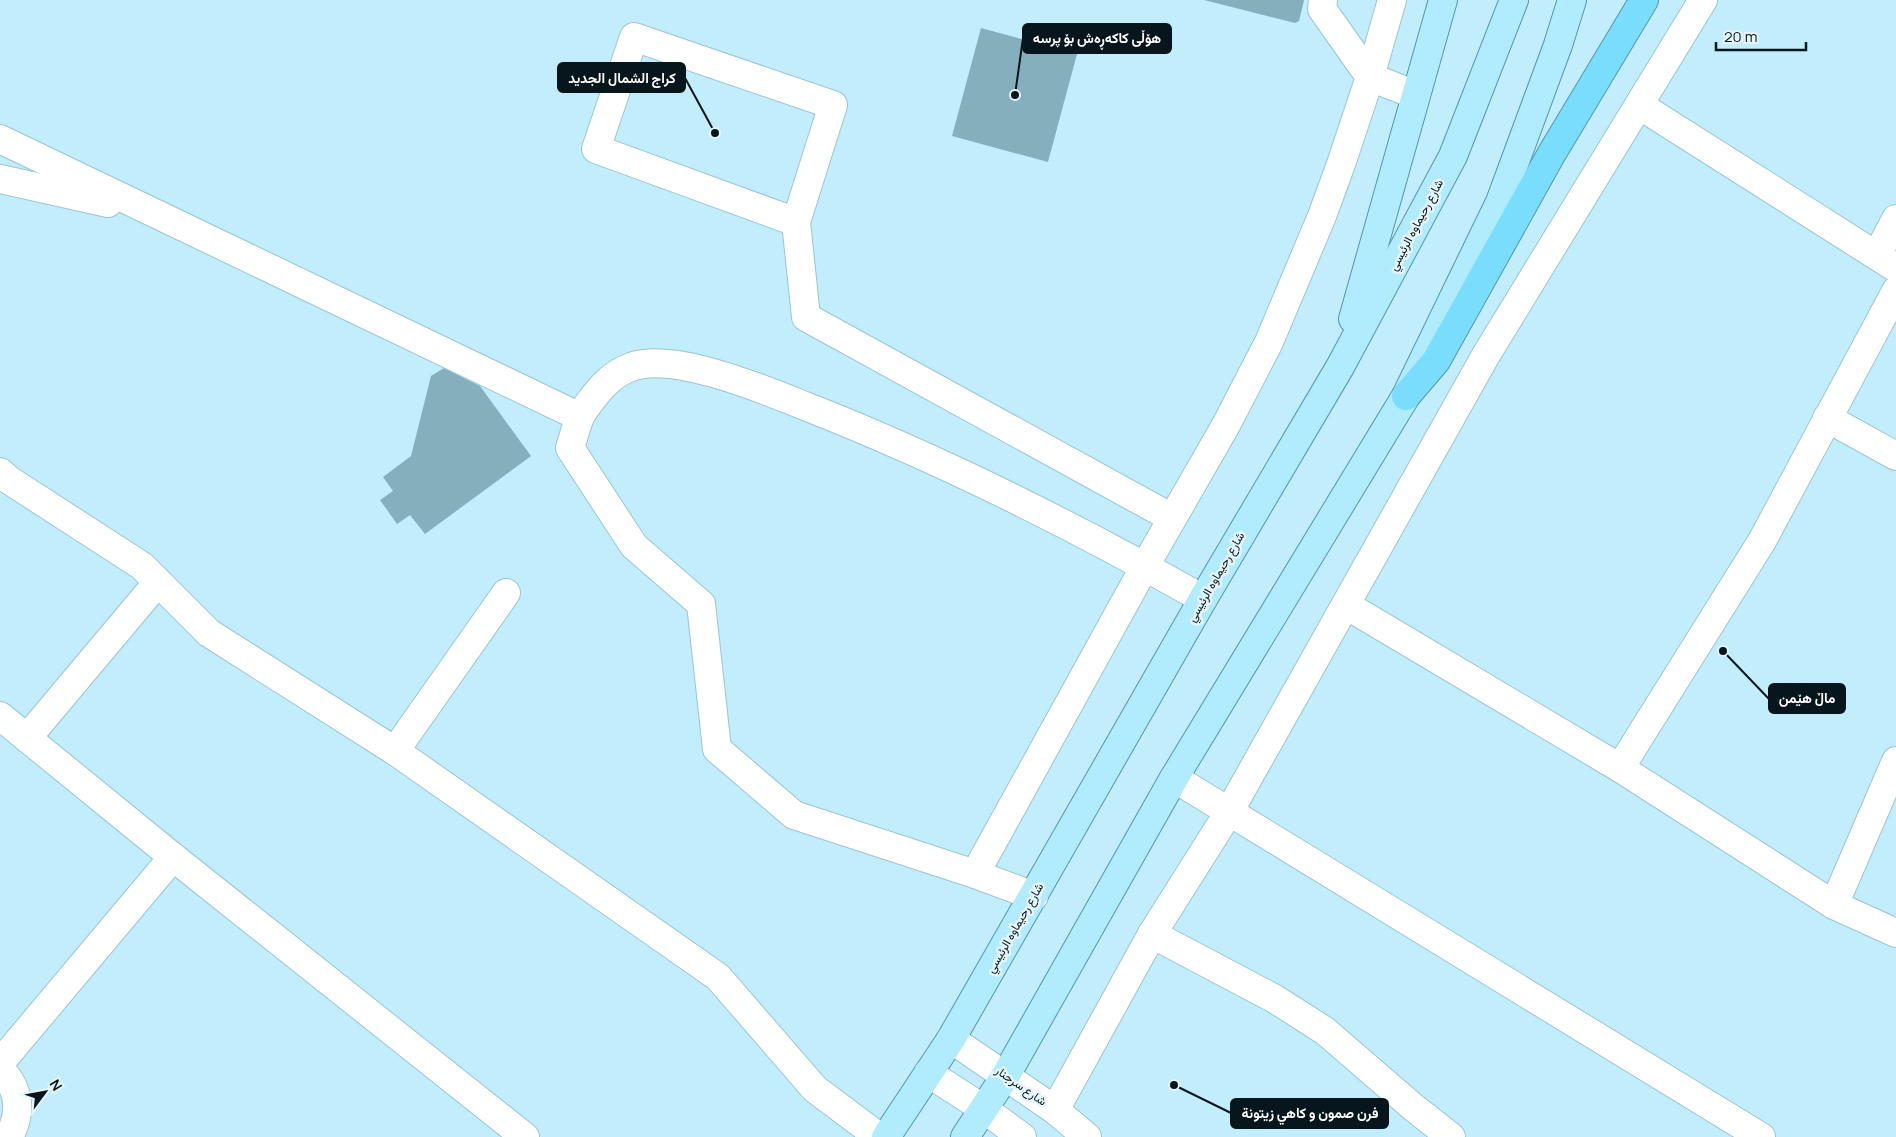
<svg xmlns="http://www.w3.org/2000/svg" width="1896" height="1137" font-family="Manrope,Vazirmatn,sans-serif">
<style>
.building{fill:#86afbe}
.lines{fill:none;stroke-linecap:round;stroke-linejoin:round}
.minor-casing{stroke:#9bc5d4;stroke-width:30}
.major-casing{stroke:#5297af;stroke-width:30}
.highway-casing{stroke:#5297af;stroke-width:30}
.minor{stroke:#fff;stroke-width:28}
.major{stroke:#b0ebfe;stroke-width:28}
.highway{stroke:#7bddfe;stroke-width:28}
.labels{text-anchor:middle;stroke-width:5;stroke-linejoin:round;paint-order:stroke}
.street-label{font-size:12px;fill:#06161c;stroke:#e4f5fc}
.leader{fill:none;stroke:#06161c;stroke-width:2}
.callout-dot{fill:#06161c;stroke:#e4f5fc;stroke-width:2}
.callout{fill:#06161c;stroke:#06161c;stroke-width:2}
.callout-label{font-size:14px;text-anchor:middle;font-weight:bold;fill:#fff}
</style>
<rect width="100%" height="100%" fill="#c2edfd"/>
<g class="building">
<path d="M1204,0h100l-5,21 -4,2z"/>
<path d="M981,28l96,26 -29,108 -96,-26z"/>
<path d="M444,368l36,18 51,70 -106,78 -15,-19 -13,9 -17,-24 13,-9 -10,-14 28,-21 20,-80z"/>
</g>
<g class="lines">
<defs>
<g id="minor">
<path d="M1323,0l-1,9 48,68 46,18"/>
<path d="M1639,105l257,163"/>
<path d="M0,139l580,278"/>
<path d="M0,179l108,24"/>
<path d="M796,222l37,-117 -199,-68 -38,112 200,73 10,95 366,201"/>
<path d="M1877,255l19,-36"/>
<path d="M1827,418l69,38"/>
<path d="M0,472l9,8 133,86 67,67 186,118 323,226 97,112 64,48"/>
<path d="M1346,605l274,163 214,137 62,28"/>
<path d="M0,716l173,141 352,280"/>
<path d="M27,738l131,-156"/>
<path d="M395,751l111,-158"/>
<path d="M1620,768l142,-227 134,-250"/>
<path d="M1174,778l587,359"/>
<path d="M975,874l170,-308 81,-141 43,-83 53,-126 19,-52 29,-87 22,-77"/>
<path d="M1034,896l-59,-22 -181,-59 -77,-66 -16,-145 -67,-58 -64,-98c3,-10 6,-20 9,-29 2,-6 7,-11 10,-16 12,-16 23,-29 42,-36 41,-16 134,23 174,39 138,54 269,120 398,193"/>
<path d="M1834,905l62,-144"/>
<path d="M1152,934l123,65 50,32 88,76 38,30"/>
<path d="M951,1039l104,71 32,27"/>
<path d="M0,1063l173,-206"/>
<path d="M0,1069c20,20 22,43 9,68"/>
<path d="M928,1073l56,36 38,28"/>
<path d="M1055,1110l97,-176 77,-122 257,-457 217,-355"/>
</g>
<g id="major">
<path d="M1353,319l90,-319"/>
<path d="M886,1137l65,-98 252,-440 137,-232 113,-211 61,-156"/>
<path d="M965,1137l41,-62 168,-297 232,-382 94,-194 58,-157 14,-45"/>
</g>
<path id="highway" d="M1406,396l30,-35 116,-208 92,-153"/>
</defs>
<use href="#minor" class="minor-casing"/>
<use href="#major" class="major-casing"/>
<use href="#highway" class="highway-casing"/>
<use href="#minor" class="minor"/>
<use href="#major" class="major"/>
<use href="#highway" class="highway"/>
</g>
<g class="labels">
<g class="street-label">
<text transform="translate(1416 225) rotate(-62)" y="4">شارع رحيماوه الرئيسي</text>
<text transform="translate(1216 577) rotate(-60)" y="4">شارع رحيماوه الرئيسي</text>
<text transform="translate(1015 928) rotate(-60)" y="4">شارع رحيماوه الرئيسي</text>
<text transform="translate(1021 1086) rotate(35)" y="4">شارع سرجنار</text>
</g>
</g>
<path class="leader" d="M1015 95L1023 38M715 133L685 78M1723 651L1769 699M1174 1085L1231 1113"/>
<g class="callout-dot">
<circle cx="1015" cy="95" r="5"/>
<circle cx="715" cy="133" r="5"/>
<circle cx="1723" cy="651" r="5"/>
<circle cx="1174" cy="1085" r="5"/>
</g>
<g class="callout">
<rect x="1023" y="24" width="148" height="29" rx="5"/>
<rect x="558" y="63" width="127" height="29" rx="5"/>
<rect x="1769" y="684" width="76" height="29" rx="5"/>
<rect x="1231" y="1099" width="157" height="29" rx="5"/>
</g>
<g class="callout-label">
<text x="1097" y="43">هۆڵی کاکەڕەش بۆ پرسە</text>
<text x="622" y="83">كراج الشمال الجديد</text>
<text x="1807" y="703">ماڵ هێمن</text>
<text x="1310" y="1118">فرن صمون و كاهي زيتونة</text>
</g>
<g transform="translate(45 1092) rotate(58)" stroke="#e4f5fc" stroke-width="4" paint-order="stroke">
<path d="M0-4L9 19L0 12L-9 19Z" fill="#06161c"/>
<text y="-8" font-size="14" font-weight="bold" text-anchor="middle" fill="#06161c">N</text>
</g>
<path d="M1716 42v8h90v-8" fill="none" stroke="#06161c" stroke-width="2.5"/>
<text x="1724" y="42" font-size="15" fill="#06161c" stroke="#e4f5fc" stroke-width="4" paint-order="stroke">20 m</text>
</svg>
